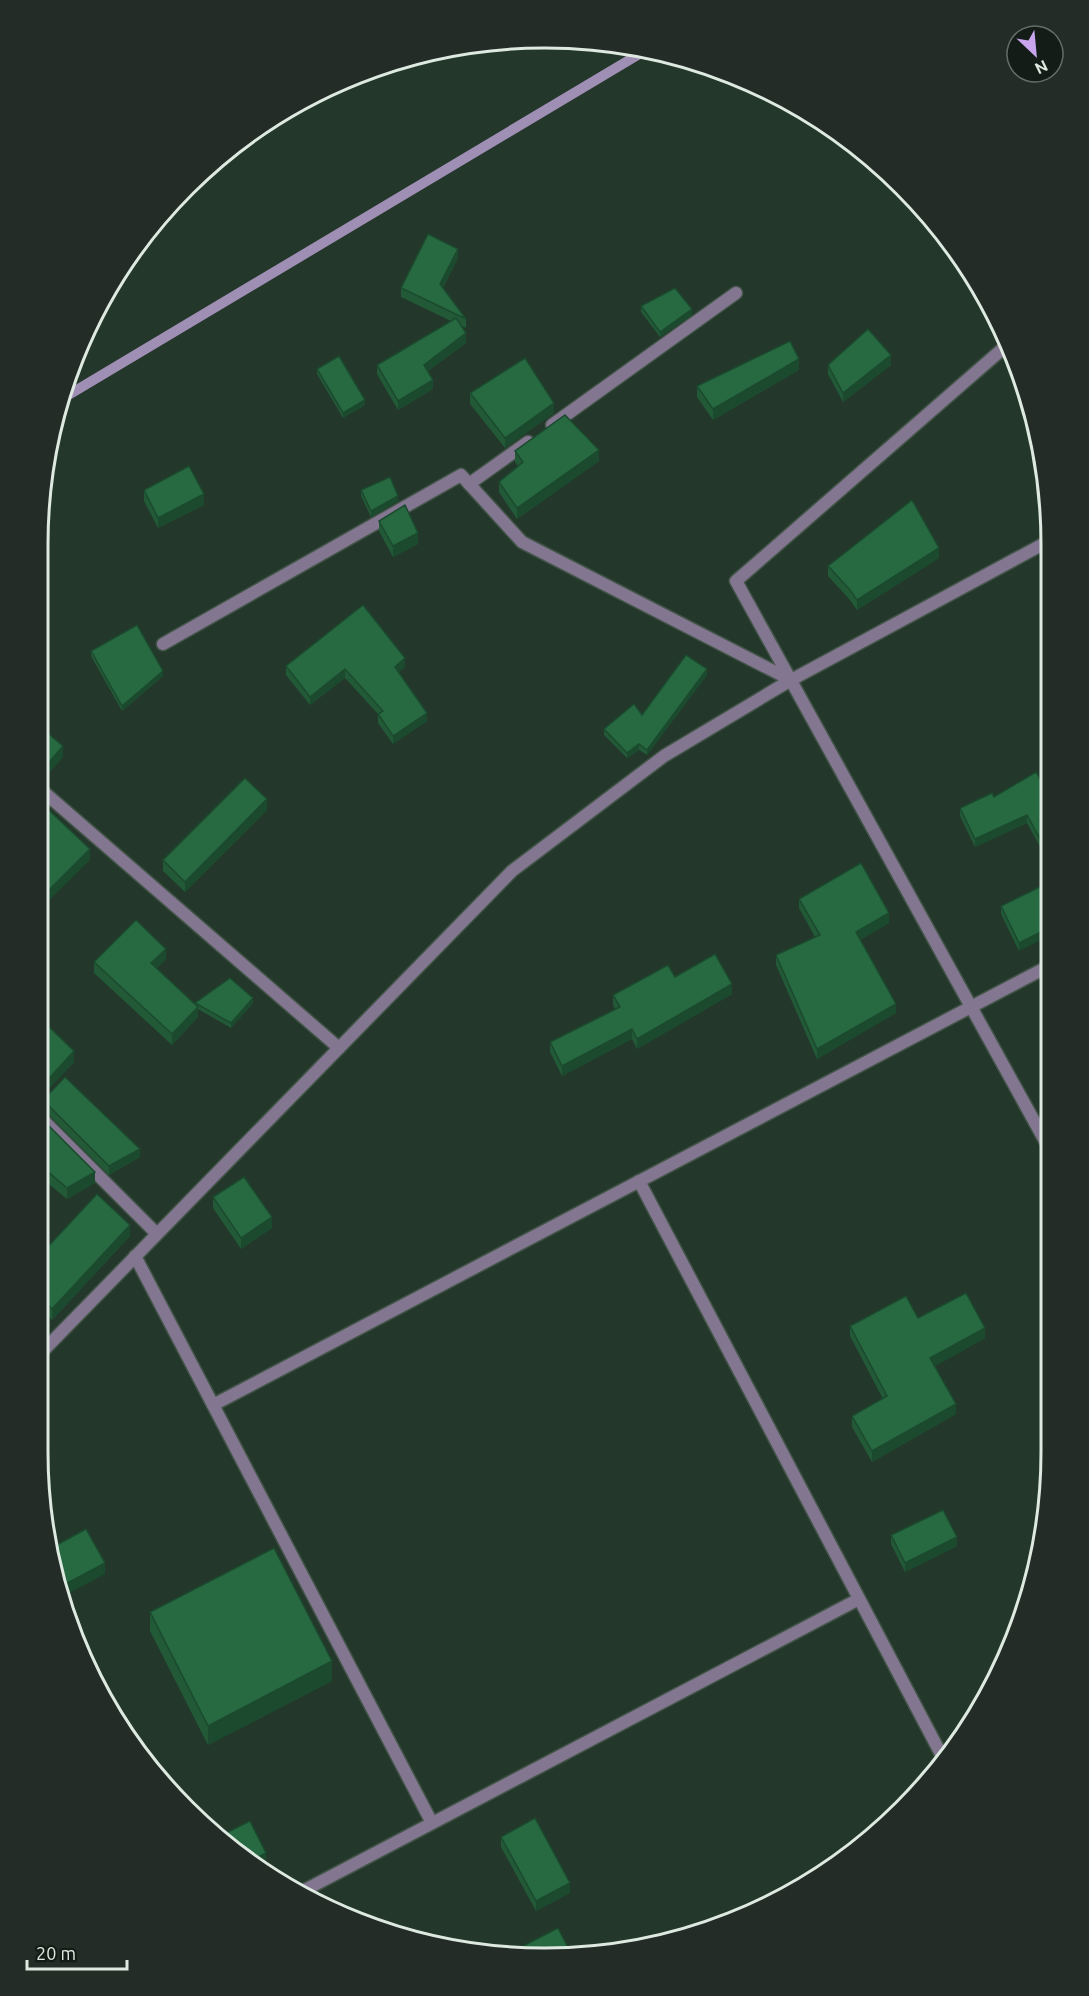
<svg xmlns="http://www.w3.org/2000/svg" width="1089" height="1996" font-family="Ubuntu,sans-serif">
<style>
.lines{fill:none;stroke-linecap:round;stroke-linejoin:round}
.stream{stroke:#a08fb5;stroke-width:10}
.street-casing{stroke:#415447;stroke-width:15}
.street{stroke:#837690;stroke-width:12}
.wall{fill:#225a38}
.shaded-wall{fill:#1b4a2e}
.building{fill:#276941;stroke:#1b4a2e;stroke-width:1.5}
.rim{fill:none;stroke:#deeae1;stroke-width:3}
</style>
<rect width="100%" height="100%" fill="#23372a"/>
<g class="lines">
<path class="stream" d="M60,400l586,-350"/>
<defs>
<g id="street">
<path d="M1007,345l-271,236 313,567"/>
<path d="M552,425l184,-132"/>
<path d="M469,484l59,-42"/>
<path d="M163,644l298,-169 61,67 269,138"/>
<path d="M38,787l301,261"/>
<path d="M38,1115l119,119"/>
<path d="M639,1181l303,575"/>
<path d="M135,1256l297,567"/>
<path d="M38,1356l474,-485 152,-115 127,-76 256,-138"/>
<path d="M213,1405l836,-439"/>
<path d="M303,1891l556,-292"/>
</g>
</defs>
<use href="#street" class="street-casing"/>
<use href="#street" class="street"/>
</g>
<g class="wall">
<path d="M458,258l-15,30 23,31v9l-4,-2 4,17 -38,28 5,18 -35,21 -21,-36v-9l74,-44 -50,-24v-9z"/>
<path d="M641,306l51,9 -32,22 -19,-25z"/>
<path d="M828,365h63l-48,37 -15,-28z"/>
<path d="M317,369l48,36 -22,13 -26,-44z"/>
<path d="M799,370l-86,50 -16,-23v-11z"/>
<path d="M470,393l84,20 -49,35 -35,-44z"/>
<path d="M515,451l84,10 -82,58 -18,-27v-10l19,-16 -3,-4z"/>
<path d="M144,490l60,15 -46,23 -14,-27z"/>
<path d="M361,490l37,11 -27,16 -10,-21z"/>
<path d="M379,521l39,23 -25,13 -14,-26z"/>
<path d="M939,558l-82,52 -7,-10 -22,-24v-10z"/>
<path d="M91,651l72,25 -41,35 -31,-55z"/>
<path d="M286,666l119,1 -6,5 28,49 -34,23 -15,-21v-9l-33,-36 -35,27 -24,-30z"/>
<path d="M707,675l-60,80 -8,-5 -12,8 -23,-23v-6l38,-14z"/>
<path d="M38,725l25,32 -18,20 -7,-5z"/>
<path d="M1048,792v69l-21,-38 -52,24 -15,-31v-8l34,-11z"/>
<path d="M267,810l-82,82 -22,-21v-11z"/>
<path d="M1048,883l-29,68 -18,-37v-8z"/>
<path d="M799,899l90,24 -29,17 36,73 -79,46 -41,-94v-10l39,-18 -16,-29z"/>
<path d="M166,959l-10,10 39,36v-2h58l-22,25 -33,-19v8l-26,28 -78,-72v-11z"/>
<path d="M675,977l57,17 -95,55 -5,-10 -70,37 -12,-24v-10l65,-33 -2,-4v-10z"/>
<path d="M38,1024l36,38 -31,33 -5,-4z"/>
<path d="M45,1098l95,59 -31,18 -64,-64z"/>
<path d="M38,1115l57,68 -28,16 -28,-23z"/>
<path d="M213,1197l59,31 -31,21 -28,-41z"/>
<path d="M130,1236l-78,84 -12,-11 -2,2v-66l6,6z"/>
<path d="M918,1318l67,20 -50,28 21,48 -84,48 -20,-35v-11l31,-17 -33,-63v-10z"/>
<path d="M891,1535l66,11 -52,26 -14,-28z"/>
<path d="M150,1612l182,69 -124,64 -58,-114z"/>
<path d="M501,1837l69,56 -34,18 -35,-64z"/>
</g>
<g class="shaded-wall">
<path d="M458,249v9l-18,35v-9z"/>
<path d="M692,309v6l-32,22v-5z"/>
<path d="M466,333v10l-42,31v-9z"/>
<path d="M891,355v10l-48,37v-9z"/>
<path d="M799,359v11l-86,50v-11z"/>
<path d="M433,380v9l-35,21v-9z"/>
<path d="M365,400v5l-22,13v-5z"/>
<path d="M554,403v10l-49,35v-10z"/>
<path d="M599,450v11l-82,58v-11z"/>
<path d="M204,494v11l-46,23v-10z"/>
<path d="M398,496v5l-27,16v-6z"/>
<path d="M418,533v11l-25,13v-11z"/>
<path d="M939,548v10l-82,52v-10z"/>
<path d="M405,658v9l-10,9v-9z"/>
<path d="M345,669v9l-35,27v-8z"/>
<path d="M707,669v6l-60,80v-5z"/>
<path d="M163,671v5l-41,35v-5z"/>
<path d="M427,713v8l-34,23v-8z"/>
<path d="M639,744v6l-12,8v-5z"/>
<path d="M63,746v11l-18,20v-10z"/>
<path d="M267,799v11l-82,82v-10z"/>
<path d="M1027,815v8l-52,24v-8z"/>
<path d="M90,849v11l-52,51v-10z"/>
<path d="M889,913v10l-33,19v-10z"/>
<path d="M1049,928v8l-30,15v-8z"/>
<path d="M166,949v10l-15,15v-11z"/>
<path d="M732,984v10l-95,55v-10z"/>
<path d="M253,998v5l-22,25v-5z"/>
<path d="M896,1004v9l-79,46v-10z"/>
<path d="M198,1007v10l-26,28v-11z"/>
<path d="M632,1029v10l-70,37v-10z"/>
<path d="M74,1051v11l-31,33v-10z"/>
<path d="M140,1149v8l-31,18v-9z"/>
<path d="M39,1164v12l-1,1v-11z"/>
<path d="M95,1172v11l-28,16v-11z"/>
<path d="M272,1217v11l-31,21v-11z"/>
<path d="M130,1225v11l-78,84v-11z"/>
<path d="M40,1297v12l-2,2v-11z"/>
<path d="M985,1328v10l-55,31v-11z"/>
<path d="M956,1404v10l-84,48v-11z"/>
<path d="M957,1537v9l-52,26v-9z"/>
<path d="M105,1563v11l-43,23 -2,-10z"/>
<path d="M332,1661v20l-124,64v-19z"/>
<path d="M266,1853v11l-8,4 -8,-7z"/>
<path d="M570,1883v10l-34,18v-10z"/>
</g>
<g class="building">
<path d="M428,234l30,15 -18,35 26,35 -65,-31z"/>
<path d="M675,288l17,21 -32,23 -19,-26z"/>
<path d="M456,318l10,15 -42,32 9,15 -35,21 -21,-36z"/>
<path d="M868,329l23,26 -48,38 -15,-28z"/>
<path d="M790,341l9,18 -86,50 -16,-23z"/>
<path d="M339,356l26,44 -22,13 -26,-44z"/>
<path d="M525,358l29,45 -49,35 -35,-45z"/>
<path d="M565,415l34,35 -82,58 -18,-26 24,-20 -8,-11z"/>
<path d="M189,466l15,28 -46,24 -14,-28z"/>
<path d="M390,477l8,19 -27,15 -10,-21z"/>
<path d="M912,500l27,48 -82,52 -7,-10 -22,-24z"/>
<path d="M405,505l13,28 -25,13 -14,-25z"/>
<path d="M363,605l42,53 -10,9 32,46 -34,23 -15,-22 5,-3 -38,-42 -35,28 -24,-31z"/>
<path d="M137,625l26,46 -41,35 -31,-55z"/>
<path d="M686,655l21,14 -60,81 -8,-6 -12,9 -23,-24 30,-25 8,11z"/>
<path d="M38,725l25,21 -18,21 -7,-6z"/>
<path d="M1036,772l12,20v61l-21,-38 -52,24 -15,-31 32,-15 2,4z"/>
<path d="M245,778l22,21 -82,83 -22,-22z"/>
<path d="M38,800l52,49 -52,52z"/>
<path d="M861,863l28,50 -33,19 40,72 -79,45 -41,-94 44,-20 -21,-36z"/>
<path d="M1048,883l1,45 -30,15 -18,-37z"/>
<path d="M136,920l30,29 -15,14 47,44 -26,27 -78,-72z"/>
<path d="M715,954l17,30 -95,55 -5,-10 -70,37 -12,-24 70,-35 -7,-12 55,-30 7,12z"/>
<path d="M230,978l23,20 -22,25 -36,-20z"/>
<path d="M42,1020l32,31 -31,34 -5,-4v-57z"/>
<path d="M65,1077l75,72 -31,17 -64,-64 2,-2 -2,-2z"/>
<path d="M38,1115l57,57 -28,16 -28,-24 -1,2z"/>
<path d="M244,1177l28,40 -31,21 -28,-41z"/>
<path d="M97,1194l33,31 -78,84 -12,-12 -2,3v-55l6,6z"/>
<path d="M966,1293l19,35 -55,30 26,46 -84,47 -20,-35 35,-20 -37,-70 56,-30 12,22z"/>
<path d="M943,1510l14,27 -52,26 -14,-28z"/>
<path d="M86,1529l19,34 -45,24 -7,-40z"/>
<path d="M274,1548l58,113 -124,65 -58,-114z"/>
<path d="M535,1818l35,65 -34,18 -35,-64z"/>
<path d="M250,1821l16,32 -16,8 -28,-26z"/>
<path d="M558,1928l15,29 -49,-5 -3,-5z"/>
</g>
<path d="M0 0H1089V1996H0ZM544 48H545A496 496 0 0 1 1041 544V1452A496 496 0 0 1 545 1948H544A496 496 0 0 1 48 1452V544A496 496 0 0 1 544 48Z" fill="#232c26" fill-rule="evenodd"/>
<path class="rim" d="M544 48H545A496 496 0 0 1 1041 544V1452A496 496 0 0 1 545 1948H544A496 496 0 0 1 48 1452V544A496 496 0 0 1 544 48Z"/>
<g transform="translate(1035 54) rotate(154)"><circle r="28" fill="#131c16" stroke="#646e67" stroke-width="1.5"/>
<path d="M0-4.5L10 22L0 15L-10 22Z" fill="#c9a5ee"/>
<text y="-9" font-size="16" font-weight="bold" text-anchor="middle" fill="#deeae1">N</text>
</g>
<path d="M27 1960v9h100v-9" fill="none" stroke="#deeae1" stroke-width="3"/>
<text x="36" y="1960" font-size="18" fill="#deeae1" stroke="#131c16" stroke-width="4.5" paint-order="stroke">20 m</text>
</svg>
